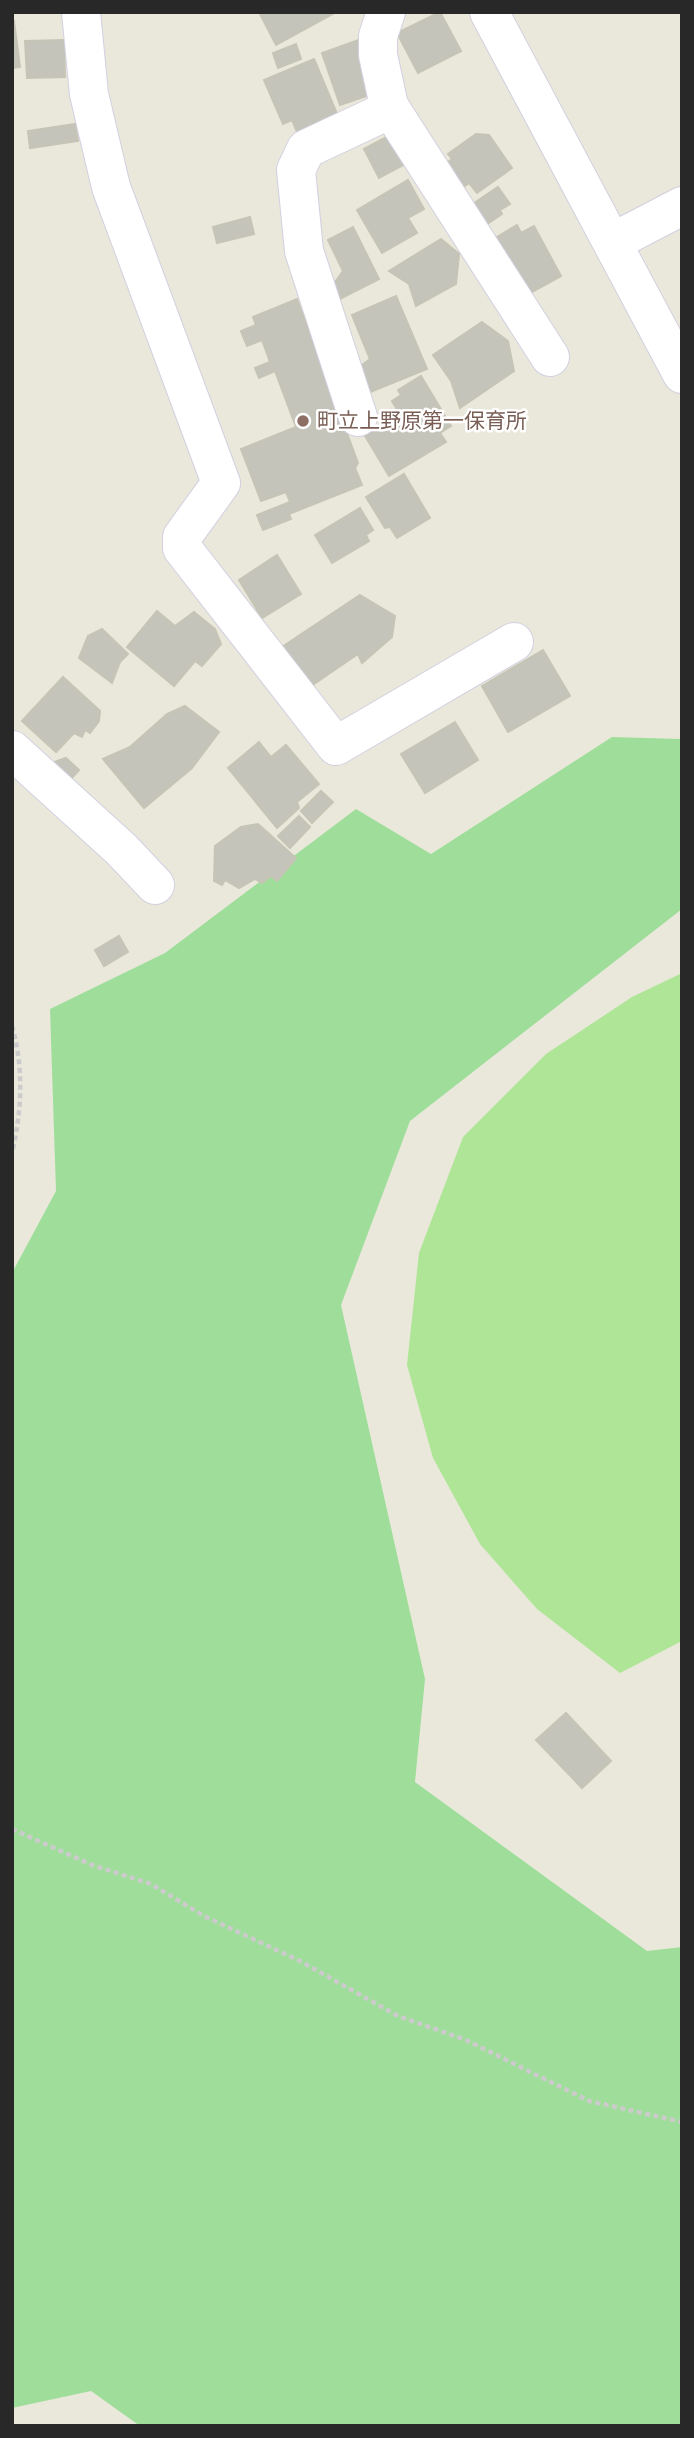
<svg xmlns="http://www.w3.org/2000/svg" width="694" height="2438" font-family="'PT Sans','Noto Sans JP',sans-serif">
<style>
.green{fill:#9fde9a}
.pitch{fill:#aee596}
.building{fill:#c5c4ba;stroke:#c5c4b5;stroke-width:2}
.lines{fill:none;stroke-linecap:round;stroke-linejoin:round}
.minor-casing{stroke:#d2d0e1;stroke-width:40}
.path{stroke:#cbcbcb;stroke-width:4.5;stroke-dasharray:5 3.5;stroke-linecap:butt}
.minor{stroke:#fff;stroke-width:38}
.education-dot{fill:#8d6e63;stroke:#fff;stroke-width:2.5}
.labels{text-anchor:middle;stroke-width:5;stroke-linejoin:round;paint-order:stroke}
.education-label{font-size:21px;fill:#785e54;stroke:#fff;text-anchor:start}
</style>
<rect width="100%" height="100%" fill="#eae8db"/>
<path class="green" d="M612,737l70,2v170l-272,212 -69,184 84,374 -10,103 232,169 35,-4v479h-542l-49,-35 -79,17v-1135l44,-82 -6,-182 115,-56 191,-144 75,45z"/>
<path class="pitch" d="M682,973v668l-62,32 -83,-64 -57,-65 -47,-86 -26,-93 12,-112 44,-116 83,-83 86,-57z"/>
<g class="building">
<path d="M259,12h77l-60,33z"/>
<path d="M440,12l21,39 -43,22 -21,-40z"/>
<path d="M14,21l6,46 -8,1v-46z"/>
<path d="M361,39l14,54 -35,12 -18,-52z"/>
<path d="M64,40l1,37 -38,1 -2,-37z"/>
<path d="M296,44l5,15 -23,9 -5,-15z"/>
<path d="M314,59l26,62 -39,20 -9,-21 -9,4 -19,-44z"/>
<path d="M75,124l3,17 -48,7 -2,-17z"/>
<path d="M476,134l13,1 23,33 -35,25 -8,-10 -11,8 -17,-24 11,-8 -4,-5z"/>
<path d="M390,135l15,29 -26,14 -15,-29z"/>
<path d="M408,180l16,29 -16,9 9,15 -35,20 -25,-43z"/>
<path d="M498,187l12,17 -10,6 2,4 -28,19 -13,-21z"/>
<path d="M250,217l4,17 -37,9 -4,-16z"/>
<path d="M517,225l4,8 13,-7 27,50 -38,21 -36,-54z"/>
<path d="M353,227l26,52 -39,20 -7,-14 10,-14 -15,-31z"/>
<path d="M441,239l18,15 -3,30 -40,22 -7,-22 -20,-13z"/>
<path d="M396,296l31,73 -59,24 -10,-25 12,-9 -18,-44z"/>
<path d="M297,299l61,164 -3,5 7,17 -73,29 2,5 -28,11 -6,-15 33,-13 -4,-10 -25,9 -20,-52 55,-22 -21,-56 -16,7 -4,-10 15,-6 -8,-22 -15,6 -6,-15 15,-6 -3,-8z"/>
<path d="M482,322l26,19 6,30 -54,37 -9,-27 -18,-26z"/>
<path d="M421,376l30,50 -11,7 6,9 -57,34 -25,-42 35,-21 -7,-12 9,-6 -3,-5z"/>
<path d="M404,474l26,44 -33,20 -7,-11 -5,1 -19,-31z"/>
<path d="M360,508l13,22 -7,5 3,6 -37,22 -17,-28z"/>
<path d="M277,555l24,39 -39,24 -23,-38z"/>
<path d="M360,595l35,21 -3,21 -30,26 -4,-9 -50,34 -26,-41z"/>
<path d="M157,611l18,15 19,-14 21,17 6,15 -19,22 -7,-5 -21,25 -47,-39z"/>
<path d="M102,629l26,25 -8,8 -8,21 -33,-25 9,-22z"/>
<path d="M543,650l27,46 -62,36 -26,-46z"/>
<path d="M63,677l37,34 -1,10 -9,12 -5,-3 -3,7 -8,-4 -18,19 -34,-31z"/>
<path d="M185,706l34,26 -27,36 -48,40 -41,-49 27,-12 37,-33z"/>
<path d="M455,722l23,38 -53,33 -24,-39z"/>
<path d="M259,742l12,15 15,-12 33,39 -22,18 2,6 -22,20 -49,-60z"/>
<path d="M66,758l13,12 -11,12 -19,-18z"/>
<path d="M321,791l12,11 -21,21 -11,-12z"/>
<path d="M299,816l11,11 -20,21 -12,-12z"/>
<path d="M258,824l38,34 -19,23 -6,-5 -9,7 -7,-4 -16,9 -14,-8 -3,5 -8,-4 1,-35 26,-19z"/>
<path d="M119,936l9,16 -24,14 -9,-16z"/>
<path d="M566,1713l45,48 -29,27 -46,-48z"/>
</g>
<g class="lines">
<defs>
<g id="minor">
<path d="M81,12l8,82 22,93 110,296 -39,54v11l154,198 178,-104"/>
<path d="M386,12l-8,24v19l11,51 161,251"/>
<path d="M489,12l193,362"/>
<path d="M613,242l69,-36"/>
<path d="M358,417l-54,-166 -8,-81 10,-21 85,-40"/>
<path d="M12,750l110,100 33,35"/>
</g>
</defs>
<use href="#minor" class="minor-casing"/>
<g class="path">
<path d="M12,1026c12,42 10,84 0,127"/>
<path d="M12,1829l80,36 59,19 53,32 96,45 98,55 68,24 123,61 93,21"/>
</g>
<use href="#minor" class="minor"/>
</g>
<circle class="education-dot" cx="303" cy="421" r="7"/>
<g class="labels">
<g class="education-label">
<text x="317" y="428">町立上野原第一保育所</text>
</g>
</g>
<rect width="694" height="2438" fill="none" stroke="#282828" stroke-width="28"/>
</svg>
